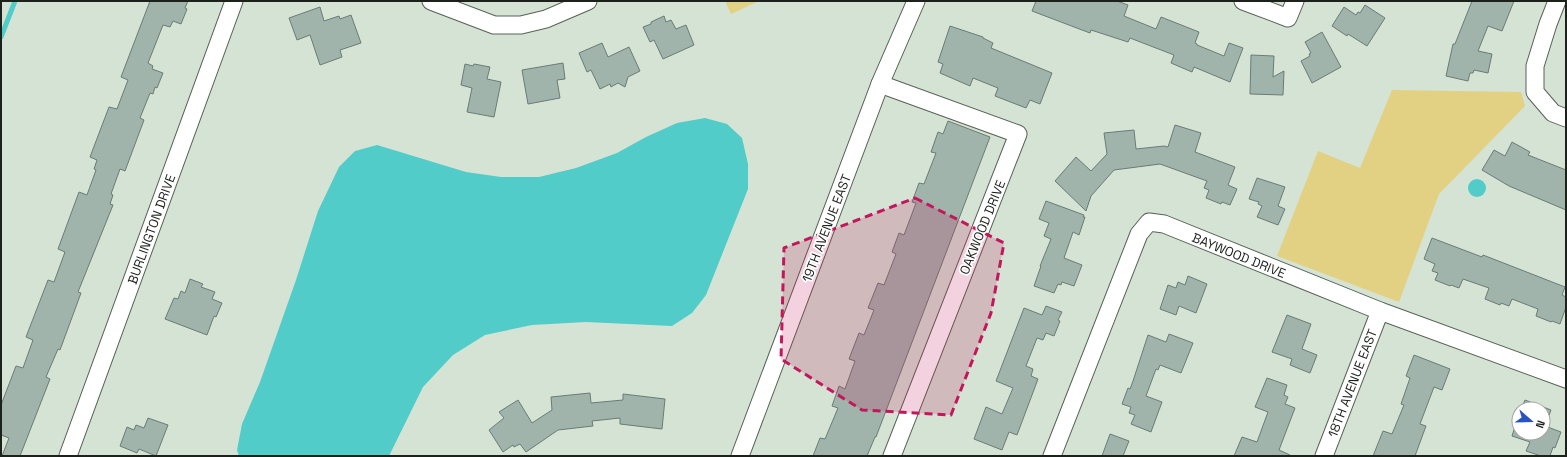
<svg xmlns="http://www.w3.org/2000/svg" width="1567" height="457" font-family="'Space Grotesk',sans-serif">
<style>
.green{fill:#e2d183}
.water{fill:#51ccc9}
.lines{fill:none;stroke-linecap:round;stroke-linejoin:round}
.stream{stroke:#51ccc9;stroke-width:5}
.building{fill:#a0b4ac;stroke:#6a7c75}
.minor-casing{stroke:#566256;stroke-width:19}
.minor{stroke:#fff;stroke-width:17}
.marked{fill:#c2185b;fill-opacity:0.2;stroke:#c2185b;stroke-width:3;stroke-dasharray:8 5;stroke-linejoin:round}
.labels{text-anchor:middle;stroke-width:3.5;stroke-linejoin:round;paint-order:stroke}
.street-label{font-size:13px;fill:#1c211c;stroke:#fff}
</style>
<rect width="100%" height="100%" fill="#d5e3d5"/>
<g class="green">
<path d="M725,1h34l-28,13z"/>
<path d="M1392,90l129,2 4,14 -86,88 -40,108 -122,-46 41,-105 42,17z"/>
</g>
<g class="water">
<path d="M705,118l22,6 15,14 6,26v25l-42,106 -14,18 -20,13 -86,-4 -54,3 -47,10 -32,20 -30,32 -34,69h-150l-2,-6 5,-26 18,-42 36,-102 22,-69 21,-44 16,-16 22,-6 89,27 35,5h38l37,-9 41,-15 29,-16 31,-14z"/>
<circle cx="1477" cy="188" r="9"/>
</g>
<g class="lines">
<path class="stream" d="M1,37l14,-36"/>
</g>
<g class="building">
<path d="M150,1h38l-3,7 2,1 -6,15 -8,-3 -3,6 -7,-2 -15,38 5,3 -1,3 11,4 -6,15 -2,-1 -2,7 -3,-1 -10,25 4,2 -19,51 -5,-2 -9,25 2,1 -3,9 3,1 -35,87 3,1 -21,57 -2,-1 -12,28 4,2 -30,77h-18l7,-18 -8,-3v-30l15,-39 7,2 10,-28 -7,-3 22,-57 6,2 11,-30 -7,-3 21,-57 8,3 9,-25 -2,-1 3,-9 -7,-3 19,-50 8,2 11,-29 -7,-3z"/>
<path d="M1036,1h81l11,4 -4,11 32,13 5,-12 38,15 -4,11 2,1v1l27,11 5,-13 14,5 -13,34 -36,-15 -2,5 -21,-9 3,-8 -44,-17 -2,4 -37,-12 -1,3 -58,-22z"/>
<path d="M1472,1h42l-12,30 -14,-5 -10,25 14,3 -4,19 -14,-3 -1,3h-3l-2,8 -22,-5 7,-32h2z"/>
<path d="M1365,5l20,13 -18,28 -19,-12 -1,2 -15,-10 12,-19 12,8 2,-3 2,1z"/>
<path d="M320,7l4,14 15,-5 1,3 11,-4 10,28 -21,7 2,7 -22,8 -10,-30 -13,5 -8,-22z"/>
<path d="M664,16l2,6 5,-2 5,9 10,-4 8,20 -31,14 -9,-19 -4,2 -7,-15 8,-3v-2z"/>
<path d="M950,26l33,11v1l10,5 -2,5 61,25 -12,31 -10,-4 -4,8 -31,-12 3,-8 -25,-10 -3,8 -30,-13 3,-9 -5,-2z"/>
<path d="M1322,32l19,35 -29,16 -11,-22 9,-5 -1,-2 2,-1 -6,-11z"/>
<path d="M602,43l6,14 21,-10 11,24 -12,6 -3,10 -7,-4 -7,4 -1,-3 -10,5 -9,-19 -4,2 -8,-19z"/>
<path d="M1251,55l23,1 -1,21 11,-6 -1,24 -33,-1z"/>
<path d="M563,63l2,16 -8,1 3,18 -32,6 -6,-34z"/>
<path d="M465,64l8,2 1,-2 16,3 -3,12 14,3 -7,35 -27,-5 5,-24 -11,-3z"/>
<path d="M948,121l42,16 -114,300h-1l-8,19h-54l7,-18 5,1 13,-31 -6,-2 7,-20 6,3 10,-28 -6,-2 10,-26 5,2 10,-25 -6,-2 10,-25 6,2 12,-31 -4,-2 7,-19 5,2 12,-32 -4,-1 7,-19 5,1 12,-31 -5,-1 7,-20 5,2z"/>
<path d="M1175,125l26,8 -6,19 40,15 -7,18 9,4 -7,16 -8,-3 -1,2 -15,-6 3,-8 -5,-2 3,-7 -47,-17 -46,6 -23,26 -5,15 -31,-30 21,-24 15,14 16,-17 -3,-21 30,-3 2,19 28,-3 4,1z"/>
<path d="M1512,142l18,10 -2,3 38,15v40l-57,-24 -27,-16 12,-20 11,6z"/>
<path d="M1257,178l28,9 -7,19 7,3 -7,16 -21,-8 5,-11 -4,-2 1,-2 -10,-3z"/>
<path d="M1046,201l38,14 -1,2h2l-6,18 -6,-3 -9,26 18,7 -8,21 -12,-4 -1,3 -3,-1 -4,9 -20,-7 7,-20h-1l11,-27 -7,-3 5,-13 -10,-4z"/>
<path d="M1432,238l50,19 1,-2 82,32 -3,8 4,2v10l-6,17 -8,-3 -1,1 -15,-6 2,-7 -26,-10 -3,7 -8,-3 -1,2 -15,-6 4,-11 -26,-9 -4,9 -8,-3 -1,1 -15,-6 3,-7 -6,-2 3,-7 -11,-5z"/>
<path d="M1188,276l19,8 -11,29 -17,-7 -3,9 -16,-6 8,-24 8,3 2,-6 7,3z"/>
<path d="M190,279l13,5 -2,3 14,5 -3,7 10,4 -6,14 -2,-1 -7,19 -42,-16 9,-21 4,1 3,-8 4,2z"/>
<path d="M1046,306l16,6 -4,8 2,1 -6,15 -8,-3 -3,7 -6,-2 -11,28 7,3 -2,7 7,3 -21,56 -8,-3 -7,18 -28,-11 12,-32 16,7 11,-26 -17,-7 28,-73 18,7z"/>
<path d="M1287,315l24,9 -9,25 15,6 -7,18 -20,-8 2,-6 -20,-7z"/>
<path d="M1169,334l24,9 -12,30 -21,-8 -2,5 -2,-1 -10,27 16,6 -11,30 -20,-8 4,-9 -6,-2 2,-6 -9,-3 6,-16 2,1 3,-8 15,-46 18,7z"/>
<path d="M1414,355l36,14 -8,21 -8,-3 -14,37 6,2 -11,30h-42l10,-25 9,3 12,-29 -3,-1 9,-26 -4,-2z"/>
<path d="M1267,378l20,7 -3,10 4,2 -3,7 10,4 -16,42 11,5v1h-56l8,-19 15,5 11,-30 -13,-5z"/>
<path d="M590,393l1,10 32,-3v-6l42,5 -3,30 -42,-5v-6l-28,3 1,5 -35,4 -32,22 -6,-8 -6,3 -1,-2 -10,7 -14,-22 15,-12 -5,-6 19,-12 14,23 20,-13 -1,-13z"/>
<path d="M1525,400l26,10 -6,16 16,6 -6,16 -2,-1 -3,9h-9l-15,-5 4,-9 -18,-6 7,-22v19h24v-24h-22z"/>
<path d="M148,418l20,7 -12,31 -17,-7 -2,4 -17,-7 7,-19 7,3 2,-5 8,3z"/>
<path d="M1110,434l19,7 -6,15h-21z"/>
</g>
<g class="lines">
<defs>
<g id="minor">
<path d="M431,1l63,24h27l25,-6 42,-18"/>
<path d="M1243,1l45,17 7,-17"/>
<path d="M1557,1l-9,23 -13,42v26l18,21 13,5"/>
<path d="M880,84l138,50 -126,322"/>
<path d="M68,456l166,-455"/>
<path d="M740,456l140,-372 36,-83"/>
<path d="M1052,456l87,-222 10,-12 15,2 216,87 186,68"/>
<path d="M1324,456l56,-145"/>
</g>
</defs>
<use href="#minor" class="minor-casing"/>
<use href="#minor" class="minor"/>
</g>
<path class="marked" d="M915,198l89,45 -13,70 -40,102 -89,-5 -81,-51 3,-111z"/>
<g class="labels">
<g class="street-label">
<text transform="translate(982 227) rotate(-68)" y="5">OAKWOOD DRIVE</text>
<text transform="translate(826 228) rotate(-69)" y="5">19TH AVENUE EAST</text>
<text transform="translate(151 229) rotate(-70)" y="5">BURLINGTON DRIVE</text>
<text transform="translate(1239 255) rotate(22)" y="5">BAYWOOD DRIVE</text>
<text transform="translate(1352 383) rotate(-69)" y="5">18TH AVENUE EAST</text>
</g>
</g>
<rect width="1567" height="457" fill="none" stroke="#1c211c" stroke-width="4"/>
<g transform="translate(1531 421) rotate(110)"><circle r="19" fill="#ffffff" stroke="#a4a6a4"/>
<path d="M0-3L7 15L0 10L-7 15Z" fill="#2853c2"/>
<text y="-6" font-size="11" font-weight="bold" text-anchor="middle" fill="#1c211c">N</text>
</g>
</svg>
